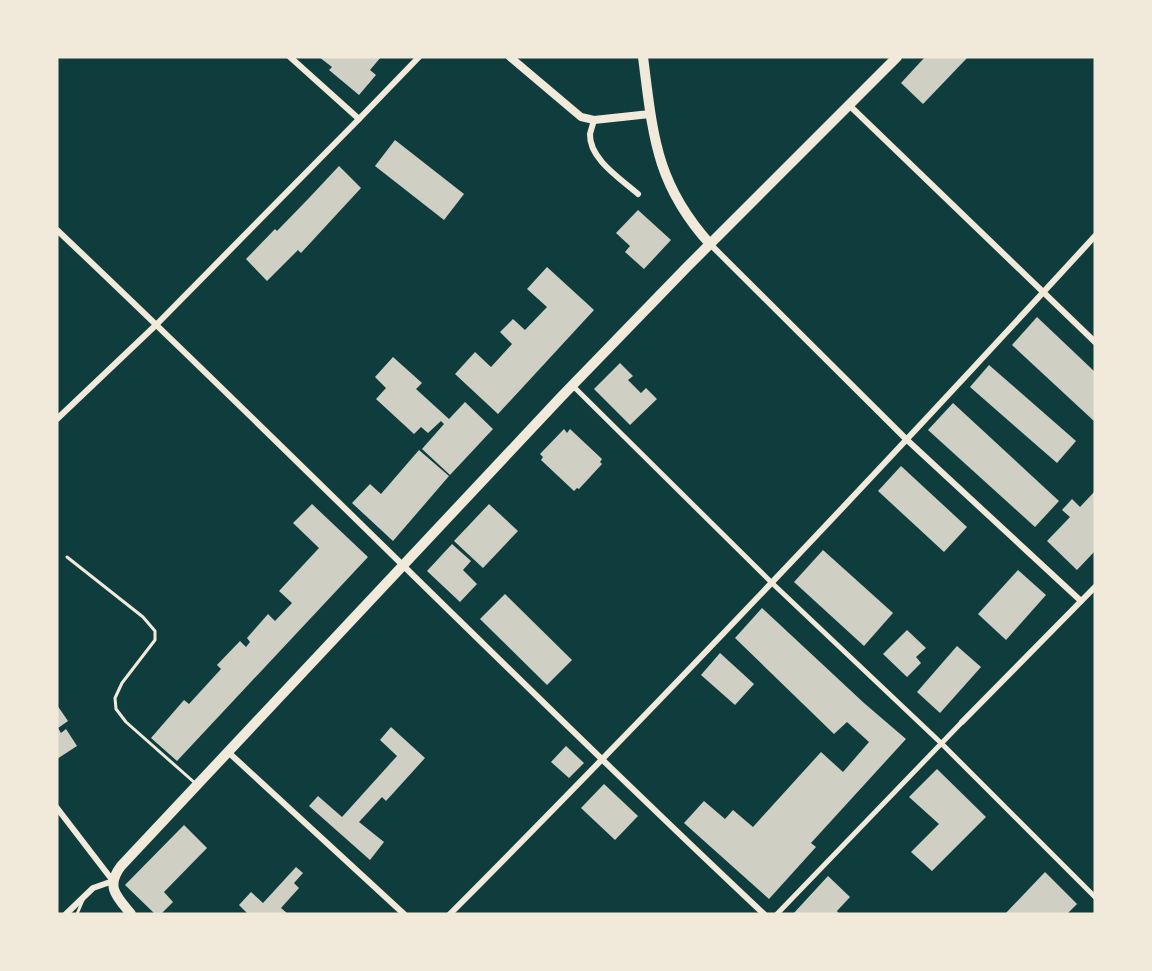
<svg xmlns="http://www.w3.org/2000/svg" width="1152" height="971" font-family="'Fira Sans Condensed',sans-serif">
<style>
.building{fill:#cfcfc3}
.lines{fill:none;stroke-linecap:round;stroke-linejoin:round}
.service{stroke:#f1e9da;stroke-width:3}
.pedestrian{stroke:#f1e9da;stroke-width:5}
.minor{stroke:#f1e9da;stroke-width:6}
.tertiary{stroke:#f1e9da;stroke-width:8}
.primary{stroke:#f1e9da;stroke-width:10}
</style>
<rect width="100%" height="100%" fill="#0f3d3e"/>
<g class="building">
<path d="M319,57h62l-11,13 6,5 -17,20 -30,-25 3,-3z"/>
<path d="M925,57h43l-45,47 -22,-21z"/>
<path d="M395,140l69,54 -20,26 -69,-54z"/>
<path d="M339,166l22,22 -60,65 -3,-3 -31,31 -21,-22 29,-30 2,2 32,-33z"/>
<path d="M638,210l33,30 -27,29 -19,-17 5,-6 -14,-13z"/>
<path d="M547,267l47,43 -96,104 -43,-40 20,-22 16,15 21,-23 -12,-12 13,-13 12,11 22,-23 -20,-18z"/>
<path d="M1037,317l58,55v50l-83,-77z"/>
<path d="M393,357l29,26 -6,6 33,30 16,-17 28,27 -43,46 -28,-26 22,-25 -3,-3 -13,12 -7,-6 -7,7 -38,-35 10,-11 -11,-11z"/>
<path d="M620,363l13,13 -5,4 13,13 5,-5 11,11 -27,26 -36,-36z"/>
<path d="M989,365l87,76 -19,22 -87,-76z"/>
<path d="M953,403l106,98 -24,26 -107,-97z"/>
<path d="M564,429l3,4 3,-4 32,30 -2,3 2,2 -23,25 -2,-1 -3,3 -33,-31 2,-3 -3,-3z"/>
<path d="M419,450l30,26 -56,65 -41,-38 18,-19 11,10z"/>
<path d="M901,466l66,61 -23,25 -66,-61z"/>
<path d="M1095,491v60l-18,19 -30,-29 23,-24 -8,-7 10,-11 8,8z"/>
<path d="M312,504l56,53 -191,204 -26,-23 33,-38 5,4 32,-35 -4,-4 23,-24 6,6 4,-5 -3,-4 21,-24 7,7 17,-18 -13,-12 40,-43 -26,-25z"/>
<path d="M489,504l29,27 -35,37 -29,-27z"/>
<path d="M452,544l19,17 -8,9 14,14 -17,18 -33,-31z"/>
<path d="M823,550l70,63 -29,33 -70,-64z"/>
<path d="M1018,570l28,25 -40,45 -28,-26z"/>
<path d="M505,594l67,66 -25,25 -67,-66z"/>
<path d="M762,608l102,95 42,36 -95,104 5,4 -47,52 -85,-76 20,-22 21,18 8,-9 20,17 68,-75 22,20 26,-30 -22,-20 -13,12 -99,-96z"/>
<path d="M907,630l19,18 -10,9 5,6 -14,14 -24,-23z"/>
<path d="M957,646l24,21 -41,46 -23,-21z"/>
<path d="M720,653l34,31 -19,21 -34,-30z"/>
<path d="M57,705l11,16 -10,7 3,5 5,-4 11,17 -20,13z"/>
<path d="M391,727l34,31 -39,43 -4,-4 -23,25 25,20 -14,18 -61,-54 9,-10 24,21 55,-61 -17,-16z"/>
<path d="M566,746l18,17 -15,15 -18,-16z"/>
<path d="M937,769l49,48 -54,54 -21,-19 28,-28 -30,-27z"/>
<path d="M604,784l34,32 -23,24 -34,-32z"/>
<path d="M184,825l23,23 -43,44 9,10 -12,12h-6l-30,-29z"/>
<path d="M296,867l7,6 -9,10 5,5 -18,20 7,6h-40l-9,-9 12,-13 12,11z"/>
<path d="M1045,872l32,32 -10,10h-62z"/>
<path d="M828,876l22,21 -13,14 2,3h-46z"/>
</g>
<g class="lines">
<g class="service">
<path d="M67,557l76,60 12,14v9l-33,43 -7,15 1,11 10,13 69,61"/>
<path d="M77,914l6,-14"/>
</g>
<g class="pedestrian">
<path d="M572,385l200,198 169,160 154,154"/>
<path d="M777,914l185,-192"/>
</g>
<g class="minor">
<path d="M290,57l69,62 60,-62"/>
<path d="M849,105l246,237"/>
<path d="M594,120c-1,4 -3,10 -4,14 -1,25 31,45 48,60"/>
<path d="M57,230c238,225 468,460 707,684"/>
<path d="M710,244l196,195 175,162"/>
<path d="M57,419l100,-95 202,-205"/>
<path d="M962,722l133,-135"/>
<path d="M227,751l177,163"/>
<path d="M57,808l56,73 -20,7 -27,26"/>
<path d="M450,914c220,-221 434,-448 645,-678"/>
</g>
<path class="tertiary" d="M510,57l71,60 13,3 56,-6"/>
<g class="primary">
<path d="M643,57c10,77 12,126 67,187"/>
<path d="M131,914c-14,-17 -26,-27 -10,-48l440,-469 125,-129 211,-211"/>
</g>
</g>
<rect width="1152" height="971" fill="none" stroke="#f1e9da" stroke-width="117"/>
</svg>
